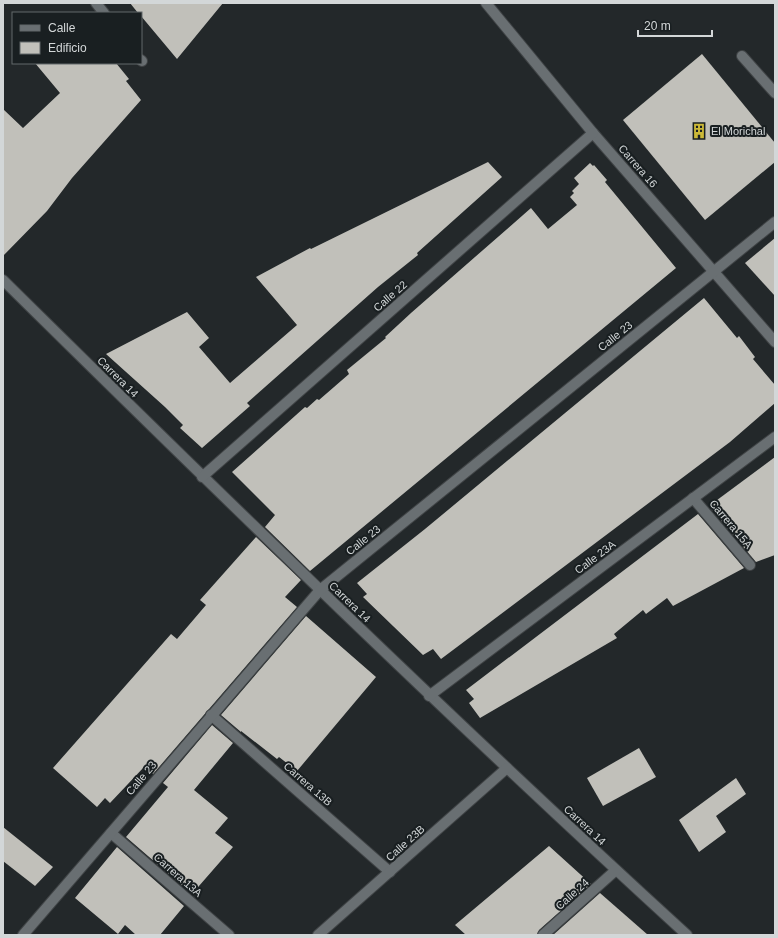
<svg xmlns="http://www.w3.org/2000/svg" width="778" height="938" font-family="Arial,sans-serif">
<style>
.building{fill:#c1c0ba}
.lines{fill:none;stroke-linecap:round;stroke-linejoin:round}
.street-casing{stroke:#404446;stroke-width:12}
.street{stroke:#696f72;stroke-width:10}
.labels{text-anchor:middle;stroke-width:4;stroke-linejoin:round;paint-order:stroke}
.poi-label{font-size:11px;fill:#d3d7d8;stroke:#191f21;text-anchor:start}
.street-label{font-size:11px;fill:#d3d7d8;stroke:#191f21}
</style>
<rect width="100%" height="100%" fill="#23282a"/>
<g class="building">
<path d="M130,3h93l-46,56 -36,-43v-3h-3z"/>
<path d="M702,54l73,89v19l-70,58 -82,-100z"/>
<path d="M35,63h81l13,16 -3,2 15,19 -69,78 -25,33 -44,45v-147l20,19 37,-35z"/>
<path d="M488,162l14,15 -85,76 1,2 -40,32 -131,116 3,3 -48,42 -22,-20 3,-3 -18,-18 -59,-53 81,-42 22,26 -10,9 31,36 67,-58 -41,-48 54,-29 1,1z"/>
<path d="M590,163l3,3 1,-1 13,15 -2,2 71,86 -366,303 -45,-44 10,-12 -43,-43 73,-65 2,1 10,-9 2,1 30,-26 -2,-4 39,-32 -1,-1 26,-24 120,-105 17,21 29,-24 -7,-8 4,-4 -2,-2 7,-7 -5,-6z"/>
<path d="M775,238v58l-30,-33z"/>
<path d="M704,298l33,40 2,-2 16,21 -2,2 22,26v18l-45,39 -289,217 -8,-10 -10,6 -60,-58 4,-3 -10,-11 68,-54z"/>
<path d="M775,457v98l-19,7 -47,-56z"/>
<path d="M698,514l46,54 -71,38 -6,-8 -21,16 -3,-4 -29,24 3,4 -137,80 -11,-15 5,-4 -8,-9z"/>
<path d="M256,537l45,43 -16,17 12,10 -144,167 -9,-7 -34,36 -5,-5 -8,9 -44,-39 118,-134 6,5 29,-34 -6,-5z"/>
<path d="M306,616l70,61 -79,94 -18,-14 -2,2 -36,-28v1l-20,-17z"/>
<path d="M212,725l21,18 -39,47 34,28 -13,15 18,14 -41,47 -66,-57 42,-50 -5,-4z"/>
<path d="M639,748l17,29 -53,29 -16,-28z"/>
<path d="M736,778l10,16 -30,22 10,16 -27,20 -20,-32z"/>
<path d="M3,827l50,40 -18,19 -32,-25z"/>
<path d="M549,846l42,38 -52,46 -2,5h-71l-11,-10z"/>
<path d="M117,847l67,59 -24,29h-24l-11,-10 -7,9 -43,-36z"/>
<path d="M600,893l48,42h-95z"/>
</g>
<g class="lines">
<defs>
<g id="street">
<path d="M96,3l8,10"/>
<path d="M486,3l107,130 182,209"/>
<path d="M742,56l33,37"/>
<path d="M141,60l1,1"/>
<path d="M3,280c225,222 451,442 684,655"/>
<path d="M202,477l391,-344"/>
<path d="M693,498l57,67"/>
<path d="M429,696l346,-259"/>
<path d="M211,715l179,157"/>
<path d="M111,833l118,102"/>
<path d="M23,935l297,-345 455,-368"/>
<path d="M318,935l189,-167"/>
<path d="M543,935l73,-65"/>
</g>
</defs>
<use href="#street" class="street-casing"/>
<use href="#street" class="street"/>
</g>
<defs>
<symbol id="building-bare" viewBox="-9 -9 18 18"><path d="M-4-6H4V6H1V3H-1V6H-4ZM-2.5-4.3h1.7v1.8h-1.7ZM.8-4.3h1.7v1.8H.8ZM-2.5-1h1.7V.8h-1.7ZM.8-1h1.7V.8H.8Z" fill="#ccb938" stroke="#191f21" stroke-width="2.5" paint-order="stroke"/></symbol>
</defs>
<g fill-rule="evenodd">
<use href="#building-bare" x="688" y="120" width="22" height="22"/>
</g>
<g class="labels">
<g class="poi-label">
<text x="711" y="135">El Morichal</text>
</g>
<g class="street-label">
<text transform="translate(638 166) rotate(49)" y="4">Carrera 16</text>
<text transform="translate(390 296) rotate(-41)" y="4">Calle 22</text>
<text transform="translate(615 336) rotate(-39)" y="4">Calle 23</text>
<text transform="translate(118 377) rotate(45)" y="4">Carrera 14</text>
<text transform="translate(731 524) rotate(50)" y="4">Carrera 15A</text>
<text transform="translate(363 540) rotate(-39)" y="4">Calle 23</text>
<text transform="translate(595 557) rotate(-37)" y="4">Calle 23A</text>
<text transform="translate(350 602) rotate(44)" y="4">Carrera 14</text>
<text transform="translate(141 778) rotate(-50)" y="4">Calle 23</text>
<text transform="translate(308 784) rotate(41)" y="4">Carrera 13B</text>
<text transform="translate(585 825) rotate(43)" y="4">Carrera 14</text>
<text transform="translate(405 843) rotate(-42)" y="4">Calle 23B</text>
<text transform="translate(178 875) rotate(41)" y="4">Carrera 13A</text>
<text transform="translate(572 894) rotate(-42)" y="4">Calle 24</text>
</g>
</g>
<rect width="778" height="938" fill="none" stroke="#d3d7d8" stroke-width="8"/>
<rect x="12" y="12" width="130" height="52" fill="#191f21" stroke="#63696a"/>
<rect x="20" y="25" width="20" height="6" fill="#696f72" stroke="#63696a"/>
<text x="48" y="32" font-size="12" fill="#d3d7d8">Calle</text>
<rect x="20" y="42" width="20" height="12" fill="#c1c0ba" stroke="#63696a"/>
<text x="48" y="52" font-size="12" fill="#d3d7d8">Edificio</text>
<path d="M638 30v6h74v-6" fill="none" stroke="#d3d7d8" stroke-width="2"/>
<text x="644" y="30" font-size="12" fill="#d3d7d8" stroke="#191f21" stroke-width="3" paint-order="stroke">20 m</text>
</svg>
